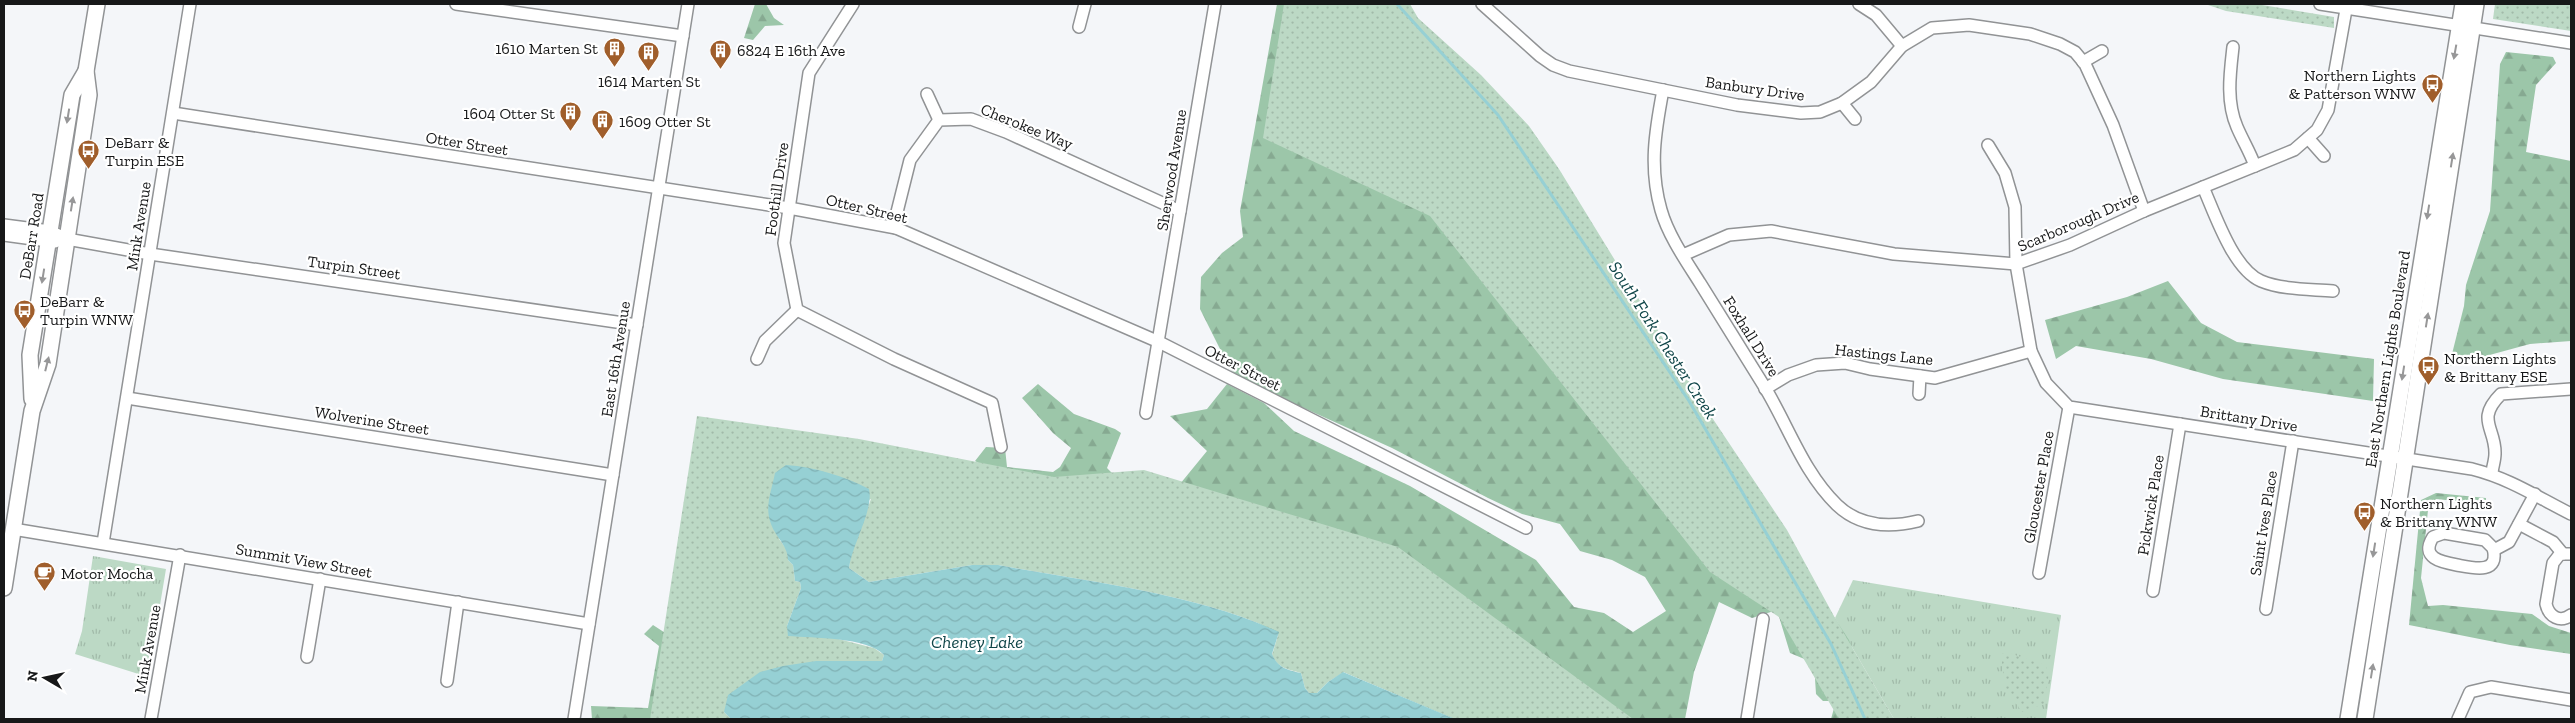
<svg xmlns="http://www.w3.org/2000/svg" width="2575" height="723" font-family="'Zilla Slab',serif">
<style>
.grass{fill:url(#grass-tufts)}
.forest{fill:url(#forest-firs)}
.park{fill:url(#park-dots)}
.water{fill:url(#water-waves)}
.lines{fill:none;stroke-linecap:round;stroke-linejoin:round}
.stream{stroke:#96d0d4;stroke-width:3}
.minor-casing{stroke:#919395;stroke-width:14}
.major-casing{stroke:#919395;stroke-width:18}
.minor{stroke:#fff;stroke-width:11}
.major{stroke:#fff;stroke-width:15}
.oneway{fill:#979798}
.labels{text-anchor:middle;stroke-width:4.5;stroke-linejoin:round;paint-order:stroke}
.poi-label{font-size:16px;fill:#171819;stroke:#fff;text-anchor:start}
.street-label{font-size:16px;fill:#171819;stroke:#fff}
.water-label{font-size:18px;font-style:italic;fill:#0f4548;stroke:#fff}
</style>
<defs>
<pattern id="grass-tufts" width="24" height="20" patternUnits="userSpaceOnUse" patternTransform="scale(1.25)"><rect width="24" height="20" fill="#bcd9c5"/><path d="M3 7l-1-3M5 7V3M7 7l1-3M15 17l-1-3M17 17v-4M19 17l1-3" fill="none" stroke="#a1baa9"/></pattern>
<pattern id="forest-firs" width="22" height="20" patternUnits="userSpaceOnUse" patternTransform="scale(1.25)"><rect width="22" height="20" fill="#9cc6a9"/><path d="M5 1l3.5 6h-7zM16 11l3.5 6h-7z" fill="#86a991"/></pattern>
<pattern id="park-dots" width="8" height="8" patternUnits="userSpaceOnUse" patternTransform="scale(1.25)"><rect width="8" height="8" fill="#bcd9c5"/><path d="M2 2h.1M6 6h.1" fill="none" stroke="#a1baa9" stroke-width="1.8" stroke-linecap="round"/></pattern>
<pattern id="water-waves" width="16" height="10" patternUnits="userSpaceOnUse" patternTransform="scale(1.25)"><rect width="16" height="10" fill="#96d0d4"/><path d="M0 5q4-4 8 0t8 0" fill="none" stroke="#81b2b5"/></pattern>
</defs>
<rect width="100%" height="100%" fill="#f4f6f9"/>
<g class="grass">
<path d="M93,556l73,13 -18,108 -73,-23 7,-23z"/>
<path d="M1853,580l208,35 -15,104h-152l-59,-101z"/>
</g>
<g class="forest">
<path d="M755,4h11l8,14 10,7 -19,1 -12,14 -9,-2z"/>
<path d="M1277,4h116l267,346 189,290 29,79h-47l5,-18h-13l-7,-7 -2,-31 -24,-10 -13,-43 -25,8 -33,-16 -25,70 -9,47h-230l-111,-47 -369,-211 11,-14 19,1 2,19 46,5 7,-5 11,-19 -18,-15 -31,-35 16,-14 36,30 41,15 6,4 -14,35 10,10 63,6 27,-33 -37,-35 37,-7 20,-25 37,19 30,28 116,55 126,74 38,47 30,6 29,19 33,-21 -21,-34 -33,-17 -32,-9 -20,-27 -38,-10 -34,-16 -96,-50 -148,-67 -19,-16 -5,-16 -20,-40 1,-32 21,-24 21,-16 -3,-26z"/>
<path d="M2506,52l47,5 3,6 -20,22 -10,67 45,9v180l-41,3 -81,22 15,-60 2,-21 24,-74 10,-147z"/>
<path d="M2168,281l33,42 36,19 137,17 -1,42 -150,-22 -72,-20 -75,-13 -20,13 -11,-39 82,-23z"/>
<path d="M2436,493l50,5v6l-50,-5 -8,11 -7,68 7,28 15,-1 89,9 17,12 22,7v21l-61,-9 -101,-20 12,-125z"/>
<path d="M653,625l20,13 -22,81h-59l-1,-13 57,2 11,-62 -15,-12z"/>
</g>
<g class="park">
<path d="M1284,4h126l8,14 63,57 48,51 30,43 146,238 82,123 48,88 59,101h-55l-60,-102 -69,-45 -280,-356 -167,-78z"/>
<path d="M2205,4h51l78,13v11l-108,-17z"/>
<path d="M2495,4h76v27l-78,-12z"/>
<path d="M697,416l162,23 195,38 90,-7 254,77 235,172h-178l-111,-47 -16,10 -11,11h-8l-4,-5 -4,-15c-14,-4 -23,-5 -29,-18l7,-23c-88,-40 -187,-49 -281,-67h-26l-103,17 -20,-14 2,-15 20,-54 -92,40 9,12v9l5,5 2,16 5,1 1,6 -14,38 87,22 10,7 -2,6 -36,2 -122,49 7,7h-81z"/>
<path d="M2009,653l36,12 4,8 -5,31 -22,8 -17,-24 -4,-34z"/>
</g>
<path class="water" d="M786,465c29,2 58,11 83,24 5,21 -17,55 -20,79l20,14 103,-17h26c94,18 193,27 281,67l-7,22c6,14 15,16 29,19l4,15 4,5h8l11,-11 15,-10 112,47h-724l-7,-7 4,-17 32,-23 23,-6 33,-5h66l2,-6c-17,-18 -71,-17 -96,-19l-1,-10 14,-38 -1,-6 -5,-1 -2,-16 -5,-5c0,-15 -14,-24 -18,-39 -5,-16 2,-32 5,-48z"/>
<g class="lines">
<path class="stream" d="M1397,4l101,111 191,286 142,243 34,75"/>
<defs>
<g id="minor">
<path d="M456,4l227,32"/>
<path d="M853,4l-44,69 -25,170 13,67 97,49 98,44 9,44"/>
<path d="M1482,4l58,52 13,9 16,6 168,34 64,8 19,-1 22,-9 29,-21 31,-36 30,-18 37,-3 61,9 30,10 15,8 10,12 28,61 31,86"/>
<path d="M1859,4l17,11 26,31"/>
<path d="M2320,4l251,39"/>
<path d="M1079,27l6,-23"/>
<path d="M2233,47c-3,26 -7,55 4,80 6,14 13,25 18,39"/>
<path d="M2083,62l19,-11"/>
<path d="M1663,90c-8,42 -14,78 -2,120 7,25 25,51 39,73 21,34 43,69 64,103 24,39 39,86 73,119 23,22 52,23 81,16"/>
<path d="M927,94l12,26"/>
<path d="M1842,103l13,16"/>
<path d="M173,113l616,95 107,20 263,114 367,186"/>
<path d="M2308,138l16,18"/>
<path d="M1988,145l17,28 10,34 1,57 15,87 15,32 23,24 403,62c39,10 65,28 99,45"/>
<path d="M2203,187c12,27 30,82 58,94 22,9 49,8 72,10"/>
<path d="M4,225l46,6 17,8 83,15 487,71"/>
<path d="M896,228l1,-16 13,-52 29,-40 32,-1 35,13 174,79"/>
<path d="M4,235l51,7"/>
<path d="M1683,255l46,-20 42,-4 123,23 122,10 54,-19 74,-34 150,-61 23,-20 11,-20 19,-106"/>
<path d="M757,359l8,-18 32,-31"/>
<path d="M1765,389l23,-14 28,-10 29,-2 25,6 65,9 96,-27"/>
<path d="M1919,394l1,-18"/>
<path d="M127,398l486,77"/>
<path d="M1146,413l69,-409"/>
<path d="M2492,474c0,-6 3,-13 3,-20 1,-26 -20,-34 6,-60l70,-5"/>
<path d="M2519,524l34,18 10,12"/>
<path d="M13,529l576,95"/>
<path d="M2444,533l41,7 8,8c7,27 -20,20 -36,17 -16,-3 -37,-7 -24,-28z"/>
<path d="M103,543l87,-539"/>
<path d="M2494,550l15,-8 26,-48"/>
<path d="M2571,554h-11l-7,9 -7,41c3,13 14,19 25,11"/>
<path d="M2039,573l30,-166"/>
<path d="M2153,591l27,-167"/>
<path d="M2266,609l27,-168"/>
<path d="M307,657l13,-78"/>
<path d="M447,681l11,-79"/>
<path d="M151,719l29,-164"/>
<path d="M574,719l114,-715"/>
<path d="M1747,719l16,-100"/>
<path d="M2458,719l12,-27 21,-5 80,13"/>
</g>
<g id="major">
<path d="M32,399l-2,-44 42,-260 14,-24"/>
<path d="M4,588l28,-177 16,-47 41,-269 -3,-24 11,-67"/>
<path d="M2348,719l115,-715"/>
<path d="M2365,719l111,-715"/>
</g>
</defs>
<use href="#minor" class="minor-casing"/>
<use href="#major" class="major-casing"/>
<use href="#minor" class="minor"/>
<use href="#major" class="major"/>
</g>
<defs><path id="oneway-solid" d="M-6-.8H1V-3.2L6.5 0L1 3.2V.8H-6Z" transform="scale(1.25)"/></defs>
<g class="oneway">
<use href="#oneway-solid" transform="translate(2455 52) rotate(100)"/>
<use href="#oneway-solid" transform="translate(68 116) rotate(99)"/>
<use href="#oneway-solid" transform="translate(2452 160) rotate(-81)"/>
<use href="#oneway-solid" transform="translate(72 204) rotate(-81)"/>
<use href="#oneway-solid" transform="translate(2428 212) rotate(99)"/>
<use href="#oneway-solid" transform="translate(43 276) rotate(99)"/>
<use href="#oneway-solid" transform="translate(2427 320) rotate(-81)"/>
<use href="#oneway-solid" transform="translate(47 364) rotate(-76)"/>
<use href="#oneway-solid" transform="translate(2403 373) rotate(99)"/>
<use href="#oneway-solid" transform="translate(2374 550) rotate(99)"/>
<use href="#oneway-solid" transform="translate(2372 671) rotate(-81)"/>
</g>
<defs>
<symbol id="building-pin" viewBox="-11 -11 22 30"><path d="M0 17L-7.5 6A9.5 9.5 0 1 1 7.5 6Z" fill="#a05e2b" stroke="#fff"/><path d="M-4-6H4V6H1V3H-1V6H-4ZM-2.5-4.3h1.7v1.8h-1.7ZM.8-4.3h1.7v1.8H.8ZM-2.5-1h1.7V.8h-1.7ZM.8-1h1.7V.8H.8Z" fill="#fff"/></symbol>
<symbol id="bus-pin" viewBox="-11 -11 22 30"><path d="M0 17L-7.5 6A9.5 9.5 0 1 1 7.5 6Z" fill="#a05e2b" stroke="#fff"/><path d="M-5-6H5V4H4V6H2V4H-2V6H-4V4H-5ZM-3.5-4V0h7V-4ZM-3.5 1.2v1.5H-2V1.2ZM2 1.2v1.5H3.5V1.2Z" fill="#fff"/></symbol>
<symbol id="cafe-pin" viewBox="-11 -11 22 30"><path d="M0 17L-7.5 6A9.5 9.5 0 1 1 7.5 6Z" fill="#a05e2b" stroke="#fff"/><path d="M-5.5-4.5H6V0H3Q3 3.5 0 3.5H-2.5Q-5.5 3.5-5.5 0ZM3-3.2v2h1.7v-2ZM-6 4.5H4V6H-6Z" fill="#fff"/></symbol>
</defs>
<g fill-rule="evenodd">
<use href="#building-pin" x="602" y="36" width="25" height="34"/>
<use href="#building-pin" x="708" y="38" width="25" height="34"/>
<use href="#building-pin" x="636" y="40" width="25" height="34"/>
<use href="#bus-pin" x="2420" y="72" width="25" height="34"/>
<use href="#building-pin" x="558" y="100" width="25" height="34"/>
<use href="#building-pin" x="590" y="108" width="25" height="34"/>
<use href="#bus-pin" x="76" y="138" width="25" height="34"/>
<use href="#bus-pin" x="12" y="298" width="25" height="34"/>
<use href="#bus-pin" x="2416" y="354" width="25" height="34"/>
<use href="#bus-pin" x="2352" y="500" width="25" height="34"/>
<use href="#cafe-pin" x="32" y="560" width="25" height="34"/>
</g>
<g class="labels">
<g class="poi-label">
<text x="598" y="54" text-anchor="end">1610 Marten St</text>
<text x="737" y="56">6824 E 16th Ave</text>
<text x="2416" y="81" text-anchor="end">Northern Lights<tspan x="2416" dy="18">&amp; Patterson WNW</tspan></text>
<text x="649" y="87" text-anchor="middle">1614 Marten St</text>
<text x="555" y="119" text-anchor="end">1604 Otter St</text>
<text x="619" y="127">1609 Otter St</text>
<text x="105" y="148">DeBarr &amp;<tspan x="105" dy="18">Turpin ESE</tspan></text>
<text x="40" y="307">DeBarr &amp;<tspan x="40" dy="18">Turpin WNW</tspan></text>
<text x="2444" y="364">Northern Lights<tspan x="2444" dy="18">&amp; Brittany ESE</tspan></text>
<text x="2380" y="509">Northern Lights<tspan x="2380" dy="18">&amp; Brittany WNW</tspan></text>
<text x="61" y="579">Motor Mocha</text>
</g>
<g class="street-label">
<text transform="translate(1755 88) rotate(8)" y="6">Banbury Drive</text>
<text transform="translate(1027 126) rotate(22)" y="6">Cherokee Way</text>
<text transform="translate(467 143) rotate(9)" y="6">Otter Street</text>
<text transform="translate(1171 170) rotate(-81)" y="6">Sherwood Avenue</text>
<text transform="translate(776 189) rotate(-82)" y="6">Foothill Drive</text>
<text transform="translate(867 208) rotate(13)" y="6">Otter Street</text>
<text transform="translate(2078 221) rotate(-23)" y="6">Scarborough Drive</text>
<text transform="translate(138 226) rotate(-81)" y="6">Mink Avenue</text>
<text transform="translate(31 236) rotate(-81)" y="6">DeBarr Road</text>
<text transform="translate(354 267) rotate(8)" y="6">Turpin Street</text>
<text transform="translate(1752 336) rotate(58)" y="6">Foxhall Drive</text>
<text transform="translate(1884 354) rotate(6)" y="6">Hastings Lane</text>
<text transform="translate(615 359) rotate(-81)" y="6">East 16th Avenue</text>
<text transform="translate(2387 359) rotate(-81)" y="6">East Northern Lights Boulevard</text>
<text transform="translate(1243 367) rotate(27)" y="6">Otter Street</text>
<text transform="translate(2249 418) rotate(9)" y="6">Brittany Drive</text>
<text transform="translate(372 420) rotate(9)" y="6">Wolverine Street</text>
<text transform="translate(2038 487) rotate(-80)" y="6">Gloucester Place</text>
<text transform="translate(2150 505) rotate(-81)" y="6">Pickwick Place</text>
<text transform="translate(2263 523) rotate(-81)" y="6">Saint Ives Place</text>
<text transform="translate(304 560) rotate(10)" y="6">Summit View Street</text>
<text transform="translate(147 649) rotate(-80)" y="6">Mink Avenue</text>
</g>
<g class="water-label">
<text transform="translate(1663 340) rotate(57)" y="6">South Fork Chester Creek</text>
<text x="977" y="648">Cheney Lake</text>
</g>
</g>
<rect width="2575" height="723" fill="none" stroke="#171819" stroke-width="10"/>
<g transform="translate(45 678) rotate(279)" stroke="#ffffff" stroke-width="4" paint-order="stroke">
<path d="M0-4L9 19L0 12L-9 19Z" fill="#171819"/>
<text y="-8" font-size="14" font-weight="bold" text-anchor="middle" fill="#171819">N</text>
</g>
</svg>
